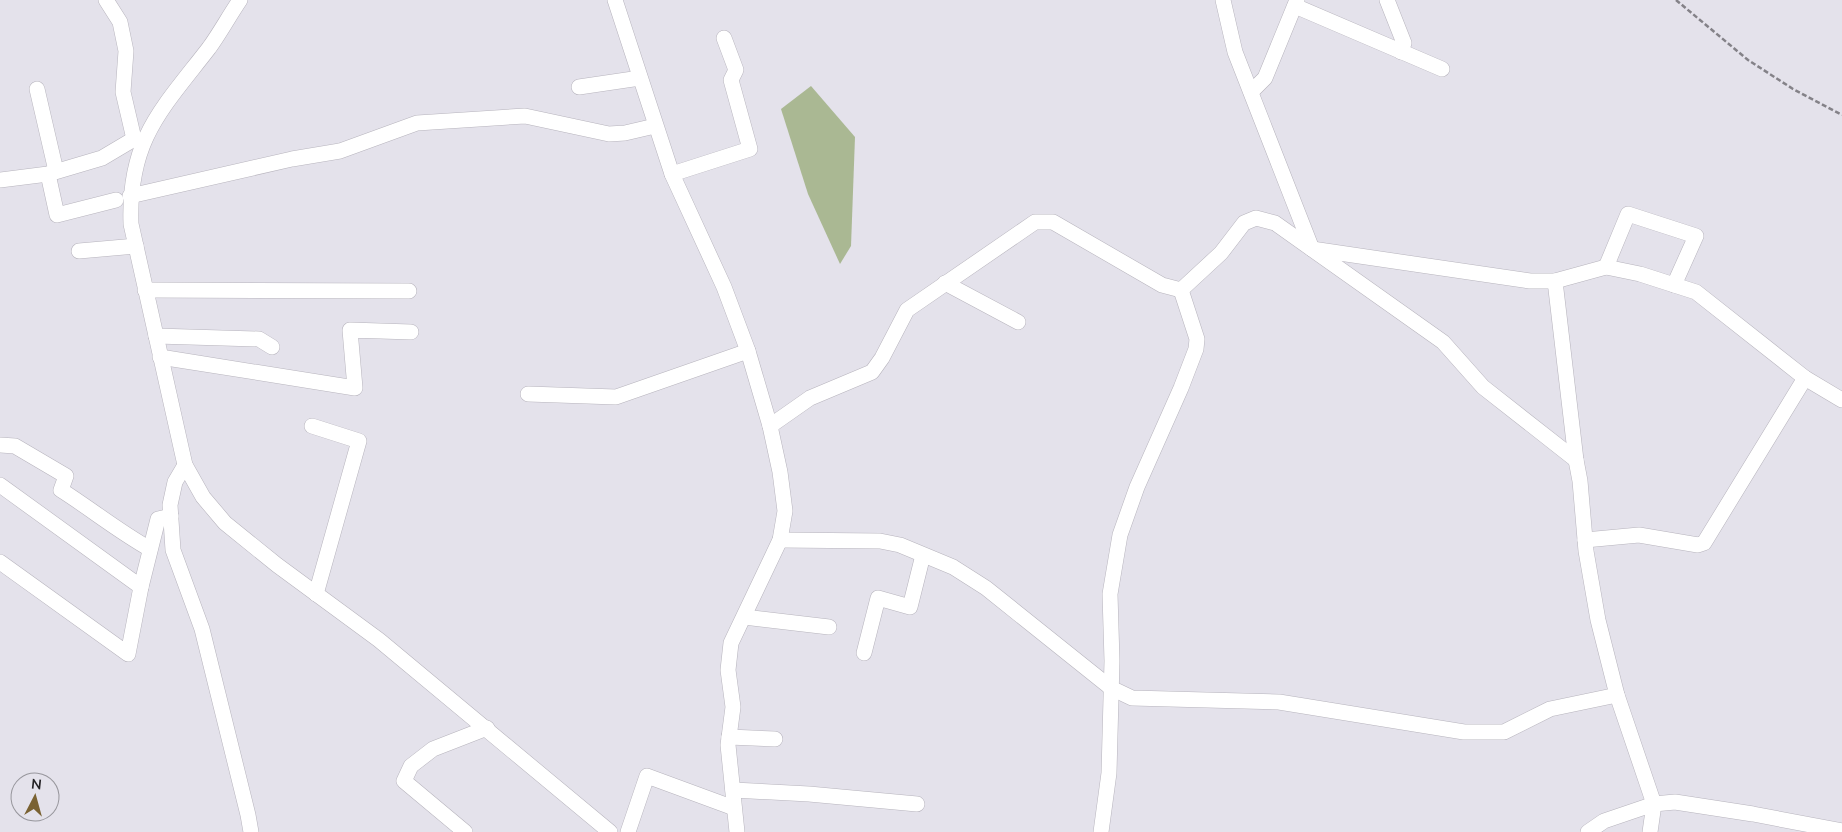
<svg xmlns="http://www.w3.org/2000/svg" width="1842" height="832" font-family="'Nunito Sans',sans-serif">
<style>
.forest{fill:#aab893}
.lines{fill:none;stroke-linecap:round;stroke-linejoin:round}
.minor-casing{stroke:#b7b4bd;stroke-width:16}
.path{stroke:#848288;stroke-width:2.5;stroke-dasharray:5 2.5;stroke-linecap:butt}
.minor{stroke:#fff;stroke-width:15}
</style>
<rect width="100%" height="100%" fill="#e4e2eb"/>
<path class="forest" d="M811,86l44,51 -4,109 -11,18 -32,-70 -27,-85z"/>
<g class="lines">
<defs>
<g id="minor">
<path d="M106,0l14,22 6,29 -3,41 11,47 8,4"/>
<path d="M240,0c-11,16 -20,33 -31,48 -48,62 -81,92 -78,176l54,241 18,32 22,26 52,42 102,75 231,192"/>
<path d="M615,0l57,174 52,113 24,64 22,75 10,46 5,39 -5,29 -49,103 -3,27 5,37 -5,38 9,87"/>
<path d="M1223,0l12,52 77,197"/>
<path d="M1387,0l17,43 -3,9"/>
<path d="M1295,6l147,63"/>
<path d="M579,87l61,-9"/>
<path d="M37,89l19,82"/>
<path d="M1251,92l14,-14 32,-78"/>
<path d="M48,174l9,41 59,-15"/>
<path d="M672,174l78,-25 -19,-69 5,-10 -12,-32"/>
<path d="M0,180l48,-6 54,-16 32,-19"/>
<path d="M130,196l162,-37 48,-8 77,-28 108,-7 84,18 16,-1 30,-7"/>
<path d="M1312,249l218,32h25l51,-14 34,7 56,18 109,86 37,22"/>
<path d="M79,251l57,-5"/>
<path d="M1606,267l22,-53 68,22 -22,49"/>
<path d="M1555,281l21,179 4,21 6,70 12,69 19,75 37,109 -4,28"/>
<path d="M945,283l73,39"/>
<path d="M145,290l264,1"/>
<path d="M1181,290l40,-37 23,-30 12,-5 19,5 168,119 40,45 93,73"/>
<path d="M156,336l103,3 13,8"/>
<path d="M160,357l195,31 -5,-58 61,2"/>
<path d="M528,394l88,3 132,-46"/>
<path d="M312,426l47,15 -43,153"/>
<path d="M770,426l40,-28 62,-26 10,-14 25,-48 128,-88h18l109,63 19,5"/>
<path d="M0,445l15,1 51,30 -5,14c30,19 57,41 89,59"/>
<path d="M185,465l-10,17 -5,23 3,45 29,79 46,186 3,17"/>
<path d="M0,485l141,102 17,-68 13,-3"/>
<path d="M780,540l100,1 20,4 53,22 33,21 125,100 21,10 147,4 185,30h40l46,-23 67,-14"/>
<path d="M1585,540l54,-5 59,10 6,-2 101,-165"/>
<path d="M0,562l128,92 13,-67"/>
<path d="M744,617l85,10"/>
<path d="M864,653l14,-55 32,9 13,-52"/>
<path d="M729,737l46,2"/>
<path d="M733,790l76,4 108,10"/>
<path d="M465,832l-61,-51 7,-15 22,-17 54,-21"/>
<path d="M628,832l19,-56 87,32"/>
<path d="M1101,832l8,-59 3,-112 -2,-67 10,-59 17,-48 44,-99 15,-39 1,-10 -16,-49"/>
<path d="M1588,832l16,-11 50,-17 21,-2 78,12 89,17"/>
</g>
</defs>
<use href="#minor" class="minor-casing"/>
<path class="path" d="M1676,0l72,60 45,29 49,26"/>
<use href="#minor" class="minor"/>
</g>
<g transform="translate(35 797) rotate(6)"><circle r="24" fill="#e4e2eb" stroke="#97969c"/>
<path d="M0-4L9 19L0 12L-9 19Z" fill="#7a6232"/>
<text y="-8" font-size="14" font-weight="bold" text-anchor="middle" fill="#242326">N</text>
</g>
</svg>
